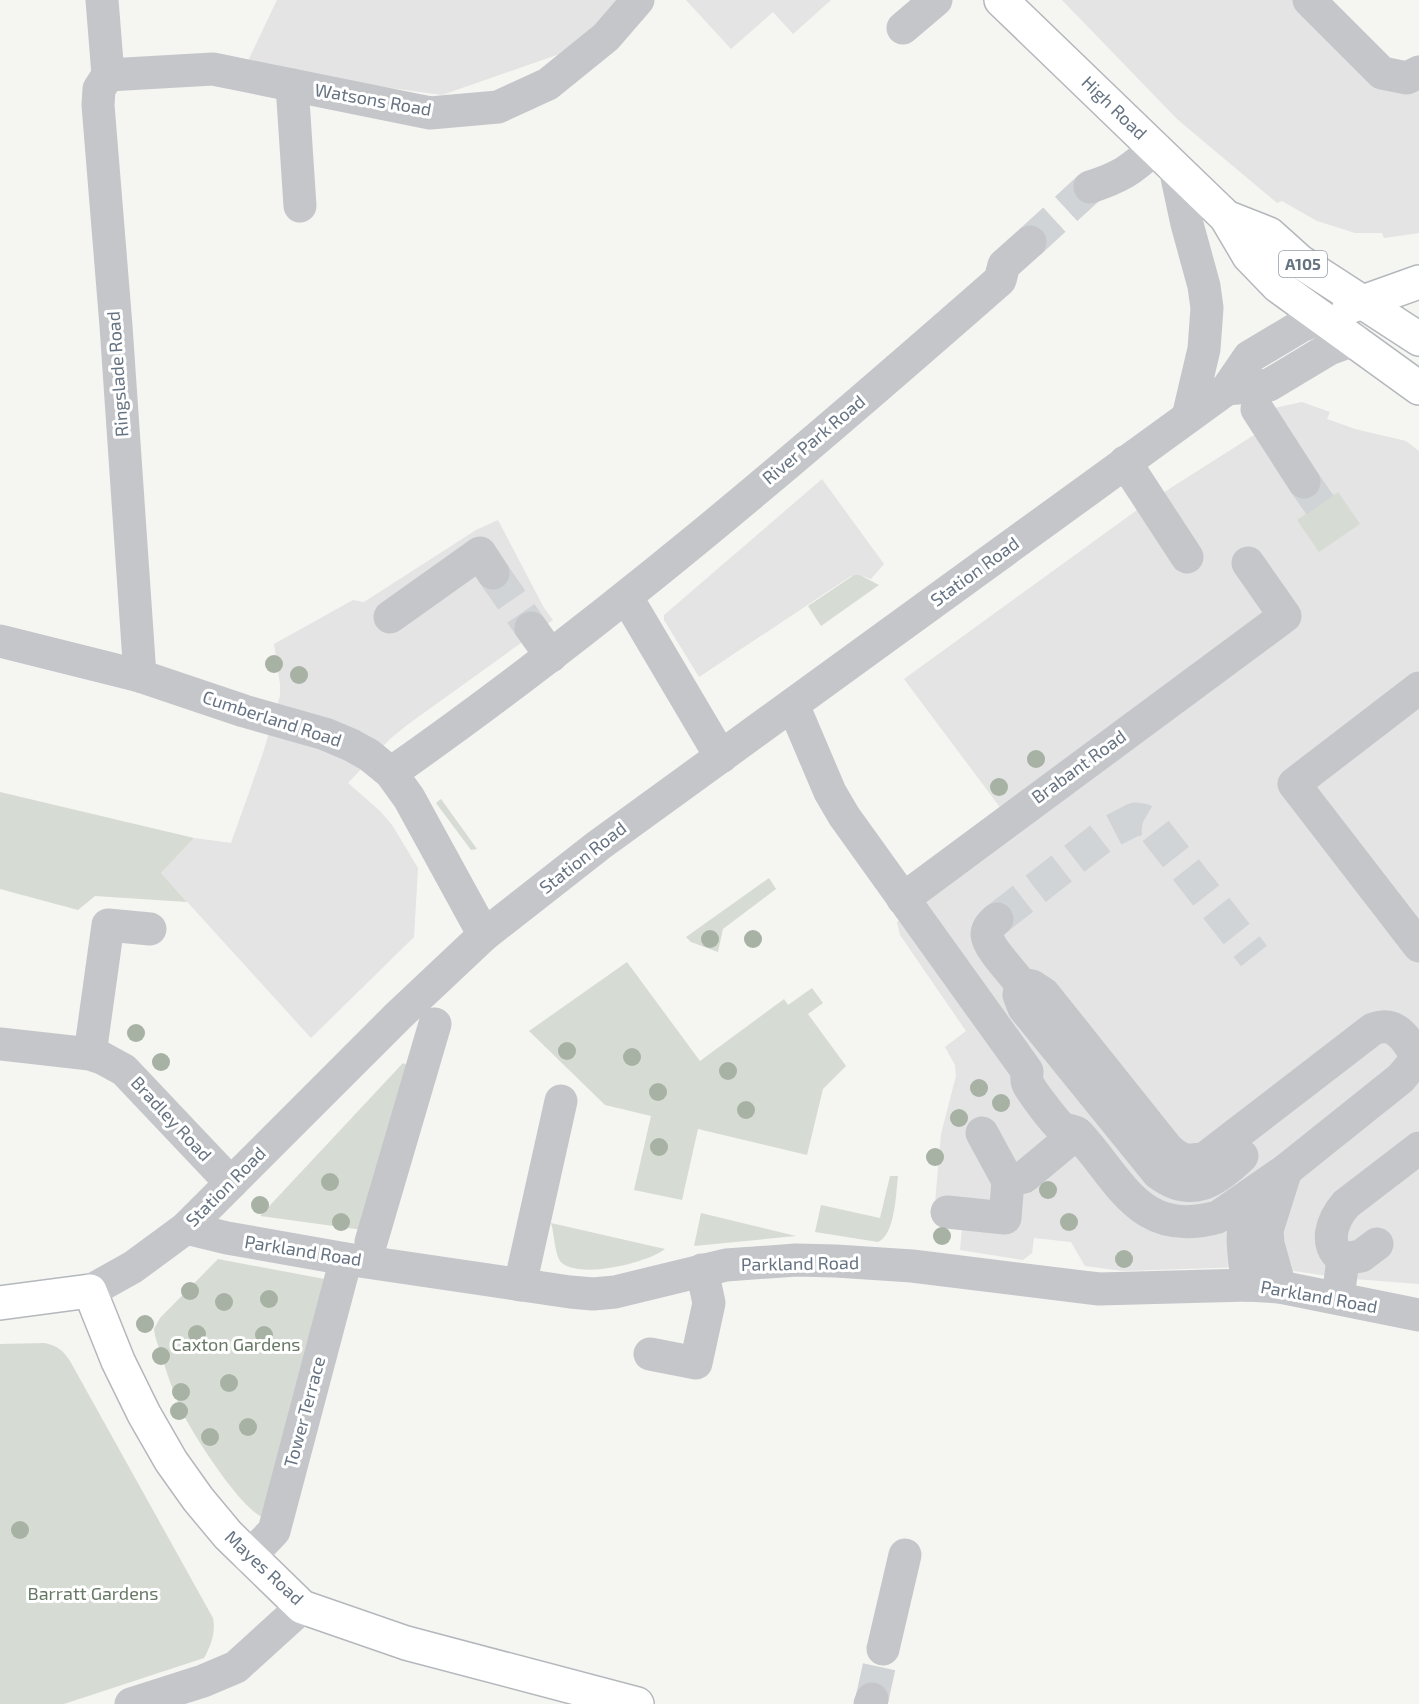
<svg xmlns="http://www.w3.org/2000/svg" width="1419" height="1704" font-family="'Exo 2',sans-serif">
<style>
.built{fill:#e3e4e3}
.green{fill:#d6dcd3}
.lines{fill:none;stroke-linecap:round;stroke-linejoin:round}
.minor-tunnel{stroke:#d1d4d6;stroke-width:33;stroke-dasharray:33 16;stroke-linecap:butt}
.major-casing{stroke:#b4b8bc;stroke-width:36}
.minor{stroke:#c4c6ca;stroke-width:33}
.major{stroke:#fff;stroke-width:33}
.tree{fill:#a7b1a4}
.labels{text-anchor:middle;stroke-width:6;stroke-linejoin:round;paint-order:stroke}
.shield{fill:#fff;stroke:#949da8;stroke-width:1.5}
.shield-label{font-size:16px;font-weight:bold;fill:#667382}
.street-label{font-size:18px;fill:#667382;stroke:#fff}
.park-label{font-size:18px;fill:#677964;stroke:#fff}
</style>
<rect width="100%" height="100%" fill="#f5f5f2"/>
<g class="built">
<path d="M277,0h344l-50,50 -129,45 -101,-14 -94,-18z"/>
<path d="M686,0h145l-38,34 -20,-22 -42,37z"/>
<path d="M1062,0h245l63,62 49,10v161l-35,5 -2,-5h-27l-38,-12 -35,-20 -5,2 -100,-84z"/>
<path d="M1302,402l28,10 -3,7 28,10 51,12 13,10v833l-78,-6 -67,-10 -29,-1 -122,4 -38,-5 -14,-24 -37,-4 -2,15 -9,7 -63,-10 3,-32 -29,-3 7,-81 15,-58 -1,-11 -10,-18 21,-16 -66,-96 -3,-13 120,-92 -113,-151 240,-174 121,-77v-18z"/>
<path d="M822,479l62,85 -13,15 -11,-4 -9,1 -152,101 -35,-57v-5z"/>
<path d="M498,520l46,88 9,12 -146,105 -17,14 -42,44 32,28 12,14 26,43 -4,69 -103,101 -150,-165 33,-35 37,5 32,-90 17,-57v-12l-6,-40 79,-44 11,2 112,-72z"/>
</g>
<g class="green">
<path d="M1338,492l22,32 -41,28 -22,-32z"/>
<path d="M854,575h6l19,10 -58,41 -13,-20z"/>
<path d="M0,792l194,46 -33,35 26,29 -92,-6 -17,14 -78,-21z"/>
<path d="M441,799l36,50 -6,1 -35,-47z"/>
<path d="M769,878l7,11 -53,40 -5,23 -27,-10 -5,-5z"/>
<path d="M627,962l73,99 84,-62 4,6 24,-17 11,15 -15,11 38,52 -23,23 -16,66 -109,-26 -16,71 -48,-10 17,-74 -46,-11 -76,-74z"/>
<path d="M403,1063l9,5 -49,162 -103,-14z"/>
<path d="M890,1176h8c-2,17 -3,59 -20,66l-63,-10 6,-27 59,13z"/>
<path d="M701,1213l95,23 -102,10z"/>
<path d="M551,1223l114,26c-18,14 -84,30 -103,14 -7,-5 -8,-31 -11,-40z"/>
<path d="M218,1259l112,21 -67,237c-20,-6 -64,-74 -75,-94 -15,-26 -23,-58 -33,-87l-1,-7 6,-11z"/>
<path d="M45,1343c12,3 18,7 25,18l143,257c3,14 -2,27 -9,40l-140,46h-64v-360z"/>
</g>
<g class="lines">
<g class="minor-tunnel">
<path d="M1030,242l60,-55"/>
<path d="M1304,482l16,23"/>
<path d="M493,573l38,55"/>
<path d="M997,919l109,-85 29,-15 8,1 7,4 104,132"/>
<path d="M872,1699l11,-50"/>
</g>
<defs>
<g id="major">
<path d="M1001,0l225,217 23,39 29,30 141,102"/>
<path d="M1226,217l43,17 30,27 120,78"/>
<path d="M1349,307l70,-25"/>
<path d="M0,1303l90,-12 28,70 26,53 27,47 27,38 30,36 74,72 104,36 231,61"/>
</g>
</defs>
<use href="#major" class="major-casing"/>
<g class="minor">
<path d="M102,0l6,75"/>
<path d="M1309,0l73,73 25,5 12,-6"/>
<path d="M903,28l33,-28"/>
<path d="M108,75l-9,14 -1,16 18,221 24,350"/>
<path d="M108,75l105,-6 217,44 68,-6 50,-23 58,-47 32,-37"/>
<path d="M292,85l8,121"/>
<path d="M1175,168l12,56 17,62 3,22 -3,41 -16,68"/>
<path d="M1090,187c31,-10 41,-17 65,-39"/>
<path d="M1227,389l42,-4 60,-36 25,-9"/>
<path d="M1257,409l47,73"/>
<path d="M1125,462l62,95"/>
<path d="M627,598l94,159"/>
<path d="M390,617l90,-64 13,20"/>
<path d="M531,628l20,28"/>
<path d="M0,641l140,35 104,35 81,23 26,11 18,10 22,18 18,25 75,137"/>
<path d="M1419,688l-125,96 125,162"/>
<path d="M793,705l37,87 14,24 183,255c0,4 -1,10 1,13 3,7 28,40 34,44 6,3 12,2 17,7 42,46 61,104 139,82l68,-47 115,-92 14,-17c0,-12 -14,-32 -27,-34 -6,-1 -10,0 -15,2l-169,130c-18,2 -24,2 -37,-11l-123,-154 -12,-8 -11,-2c-8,-11 -33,-36 -34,-49 0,-6 5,-12 10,-16"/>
<path d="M391,773c214,-150 413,-321 609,-493l4,-15 26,-23"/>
<path d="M903,899l382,-283 -37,-53"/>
<path d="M1021,984l-2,11 5,13 134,165c33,25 57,9 84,-17"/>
<path d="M0,1044l90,10 12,4 22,12 107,113"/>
<path d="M90,1054l18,-129 42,4"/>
<path d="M982,1133l26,48"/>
<path d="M947,1212l58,6 3,-37 16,-4 53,-44"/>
<path d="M186,1228l41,10 119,21 224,33 23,2 22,-2 111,-27 70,-5 40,1 76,5 187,23 149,-4 32,2 139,28"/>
<path d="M371,1242l64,-218"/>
<path d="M1343,1259l18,-3 16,-12"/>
<path d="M520,1285l41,-184"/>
<path d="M1248,1285c-5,-34 -9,-57 3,-90"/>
<path d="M1280,1287l-12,-43 -1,-14 19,-60"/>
<path d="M90,1291l43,-24 53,-39 212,-212 86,-81 115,-90 628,-456 22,-32 52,-31 21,-9"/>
<path d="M1338,1298l5,-39c-21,-14 -10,-40 3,-55l73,-56"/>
<path d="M650,1354l46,9 13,-60 -7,-33"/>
<path d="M249,1557l25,-26 72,-272"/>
<path d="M883,1649l22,-94"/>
<path d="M131,1704l72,-23 33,-14 66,-60"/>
<path d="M870,1704l2,-5"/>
</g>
<use href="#major" class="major"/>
</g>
<g class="tree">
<circle cx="274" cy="664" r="9"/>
<circle cx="299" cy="675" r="9"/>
<circle cx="1036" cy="759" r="9"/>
<circle cx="999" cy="787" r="9"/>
<circle cx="710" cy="939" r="9"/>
<circle cx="753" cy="939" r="9"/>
<circle cx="136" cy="1033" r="9"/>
<circle cx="567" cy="1051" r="9"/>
<circle cx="632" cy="1057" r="9"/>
<circle cx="161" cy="1062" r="9"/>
<circle cx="728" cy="1071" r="9"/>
<circle cx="979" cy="1088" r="9"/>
<circle cx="658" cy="1092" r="9"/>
<circle cx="1001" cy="1103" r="9"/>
<circle cx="746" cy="1110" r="9"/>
<circle cx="959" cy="1118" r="9"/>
<circle cx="659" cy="1147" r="9"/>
<circle cx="935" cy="1157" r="9"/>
<circle cx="330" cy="1182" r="9"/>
<circle cx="1048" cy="1190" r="9"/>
<circle cx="260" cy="1205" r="9"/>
<circle cx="341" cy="1222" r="9"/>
<circle cx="1069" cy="1222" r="9"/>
<circle cx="942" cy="1236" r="9"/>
<circle cx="1124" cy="1259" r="9"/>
<circle cx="190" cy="1291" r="9"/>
<circle cx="269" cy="1299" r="9"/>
<circle cx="224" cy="1302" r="9"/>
<circle cx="145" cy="1324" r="9"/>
<circle cx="197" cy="1334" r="9"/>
<circle cx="264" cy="1335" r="9"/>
<circle cx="161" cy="1356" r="9"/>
<circle cx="229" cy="1383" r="9"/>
<circle cx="181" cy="1392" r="9"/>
<circle cx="179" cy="1411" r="9"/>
<circle cx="248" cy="1427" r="9"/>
<circle cx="210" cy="1437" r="9"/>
<circle cx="20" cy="1530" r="9"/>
</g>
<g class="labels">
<rect class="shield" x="1279" y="251" width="48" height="26" rx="4.5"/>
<g class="shield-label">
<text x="1303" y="270">A105</text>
</g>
<g class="street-label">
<text transform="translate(373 100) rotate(10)" y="6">Watsons Road</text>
<text transform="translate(1114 108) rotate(44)" y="6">High Road</text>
<text transform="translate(118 374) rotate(-94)" y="6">Ringslade Road</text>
<text transform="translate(814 440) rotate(-40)" y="6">River Park Road</text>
<text transform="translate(975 572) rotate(-36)" y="6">Station Road</text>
<text transform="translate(272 719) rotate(18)" y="6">Cumberland Road</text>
<text transform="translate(1079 767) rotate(-36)" y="6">Brabant Road</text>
<text transform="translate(583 858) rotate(-38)" y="6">Station Road</text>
<text transform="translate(171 1119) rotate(47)" y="6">Bradley Road</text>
<text transform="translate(226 1187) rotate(-45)" y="6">Station Road</text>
<text transform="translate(303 1251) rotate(9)" y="6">Parkland Road</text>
<text transform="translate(800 1264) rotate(-1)" y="6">Parkland Road</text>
<text transform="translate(1319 1297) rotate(10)" y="6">Parkland Road</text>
<text transform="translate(305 1412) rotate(-75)" y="6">Tower Terrace</text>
<text transform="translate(264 1568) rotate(43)" y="6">Mayes Road</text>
</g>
<g class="park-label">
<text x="236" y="1351">Caxton Gardens</text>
<text x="93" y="1600">Barratt Gardens</text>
</g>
</g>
</svg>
